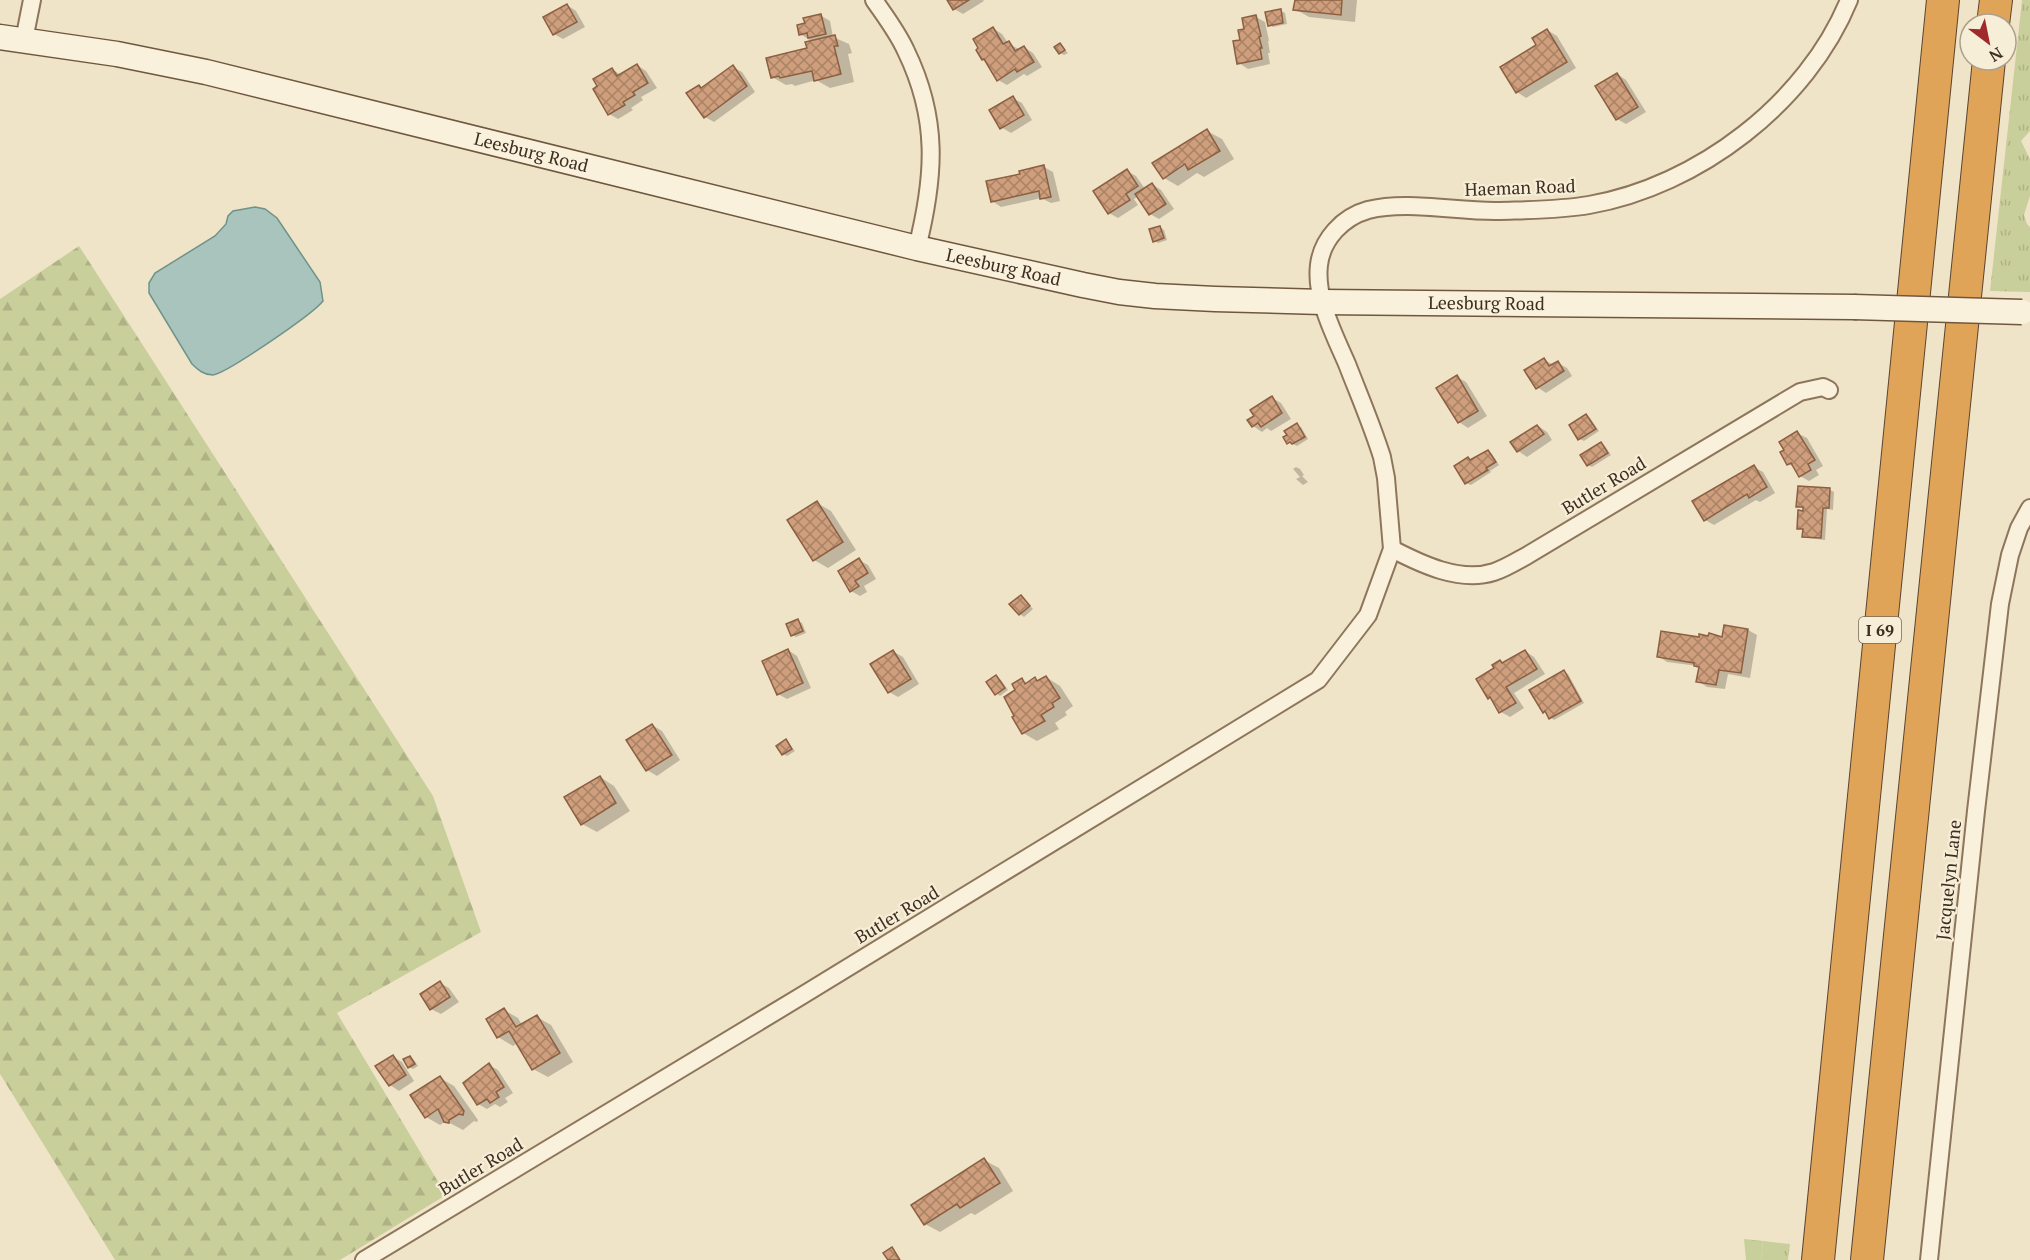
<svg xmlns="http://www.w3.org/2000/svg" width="2030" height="1260" font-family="'PT Serif',serif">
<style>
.grass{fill:url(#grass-tufts)}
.forest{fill:url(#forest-firs)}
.water{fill:#a9c4bc;stroke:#6f938a;stroke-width:1.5}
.shadow{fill:#0003}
.building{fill:url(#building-cross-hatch);stroke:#8d5f41;stroke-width:1.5}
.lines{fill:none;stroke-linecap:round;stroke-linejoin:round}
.street-casing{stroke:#8d765c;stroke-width:20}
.secondary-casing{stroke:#6f573f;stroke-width:27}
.highway-casing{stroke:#5b4430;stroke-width:34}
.street{stroke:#faf1dc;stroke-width:16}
.secondary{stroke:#faf1dc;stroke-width:24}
.highway{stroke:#e0a458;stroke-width:32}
.secondary-bridge-casing{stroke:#6f573f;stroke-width:27;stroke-linecap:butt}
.secondary-bridge{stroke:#faf1dc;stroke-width:24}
.labels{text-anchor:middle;stroke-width:4.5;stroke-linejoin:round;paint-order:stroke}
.shield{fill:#f7eed8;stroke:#756857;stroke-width:1.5}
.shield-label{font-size:16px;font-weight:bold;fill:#3d2e20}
.street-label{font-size:18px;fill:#3d2e20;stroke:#f7eed8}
</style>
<defs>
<pattern id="grass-tufts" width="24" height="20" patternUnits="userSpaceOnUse" patternTransform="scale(1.5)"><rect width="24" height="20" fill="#c9cf9b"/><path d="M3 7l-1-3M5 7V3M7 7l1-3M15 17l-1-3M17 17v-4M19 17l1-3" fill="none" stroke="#aeb285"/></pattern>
<pattern id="forest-firs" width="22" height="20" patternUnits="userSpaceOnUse" patternTransform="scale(1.5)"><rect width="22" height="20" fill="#c9cf9b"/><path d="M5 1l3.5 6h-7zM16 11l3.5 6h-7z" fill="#aeb285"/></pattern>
<pattern id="building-cross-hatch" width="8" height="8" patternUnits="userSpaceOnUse" patternTransform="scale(1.5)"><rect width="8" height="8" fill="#cf9f7d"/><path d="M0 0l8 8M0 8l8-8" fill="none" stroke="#a98266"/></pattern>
</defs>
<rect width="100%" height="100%" fill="#f0e4c8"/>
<g class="grass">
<path d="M2022,0h8v131l-9,10 9,18v37l-6,19 3,9 3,3v65l-40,-1z"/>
<path d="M1763,1241l27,3 -2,16h-27z"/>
</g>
<g class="forest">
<path d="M79,246l354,550 48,136 -144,81 109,182 -106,65h-225l-115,-186v-775z"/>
<path d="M1744,1239l19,2 -2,19h-15z"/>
</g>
<path class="water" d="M255,207l10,2 12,9 10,15 33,49 3,19c-10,13 -96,72 -110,74 -9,0 -15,-5 -21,-11l-43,-71v-10l6,-10 60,-37 11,-12 2,-8 5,-5z"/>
<g class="shadow">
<path d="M949,0h34l1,1 -21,13 -9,-5z"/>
<path d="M1296,0h61l-2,22 -46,-5 -14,-8z"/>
<path d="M567,5l9,6 9,16 -22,12 -9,-5z"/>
<path d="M1281,11l4,2 2,11 -14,3 -4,-2z"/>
<path d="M820,15l10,6 3,16 16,7 3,9 -4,1 6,28 -24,6 -14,-8 -21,6 -3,-2 -6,1 -14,-8 36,-28 5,-7 -13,-8 7,-10z"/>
<path d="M1256,17l9,5 4,19h-1l2,12h-2l2,11 -22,5 -9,-6 7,-33z"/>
<path d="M993,28l9,6 6,9 12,7 4,-3 9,6 9,14 -15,9 -3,-2 -17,11 -9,-5 -11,-19 -4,-2z"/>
<path d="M1547,30l10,6 19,32 -50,30 -9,-6 21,-47z"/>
<path d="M1060,45l8,8 -4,2 -4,-2z"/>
<path d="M637,65l9,6 11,17 -16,9 2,3 -12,8 2,2 -15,9 -9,-5 3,-45 9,6z"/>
<path d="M733,67l9,5 13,20 -41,30 -9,-5 -6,-31 3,2z"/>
<path d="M1617,74l9,6 20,32 -20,12 -9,-5z"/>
<path d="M1013,98l9,5 10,17 -21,13 -10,-6z"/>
<path d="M1207,131l15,8 12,20 -30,18 -7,-4 -19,13 -14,-8z"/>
<path d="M1044,167l9,5 7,29 -9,2 -10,-5 -40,9 -9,-6 29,-26z"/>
<path d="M1127,171l9,5 9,13 7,-5 9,6 13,19 -15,10 -9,-5 -13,-17 -3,2 4,6 -20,13 -9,-5z"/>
<path d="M1160,227l4,3 3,10 -9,3 -4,-2z"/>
<path d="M1544,360l10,5 4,-2 9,5 5,8 -26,17 -9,-6z"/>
<path d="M1457,377l9,5 21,34 -19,12 -9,-6 -21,-34z"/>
<path d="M1272,398l9,5 10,16 -20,12 -4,-3 -5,4 -9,-6 3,-10z"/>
<path d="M1586,415l4,3 9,13 -15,10 -4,-2z"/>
<path d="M1297,425l4,2 7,12 -11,7 -9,-4z"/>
<path d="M1538,426l9,6 5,8 -25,17 -9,-6z"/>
<path d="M1797,433l10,5 16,28 -7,4 3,5 -10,6 -9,-5 -4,-8 -8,-4 -2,-14z"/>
<path d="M1601,444l4,2 6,9 -19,12 -4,-2z"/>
<path d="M1488,452l4,2 7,11 -9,6 1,1 -20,13 -5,-2 2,-24 4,2z"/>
<path d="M1296,467l4,2 4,6 -2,1 6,6 -5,3 -7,-6 4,-2 -7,-8z"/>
<path d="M1754,467l9,5 12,21 -15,9 -4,-2 -42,25 -9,-5z"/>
<path d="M1799,488l31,2 4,2 -1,18 -6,-1 -2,31 -17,-2 -4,-2v-6l-6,-2 7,-20 -7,-2z"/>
<path d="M817,503l14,8 25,39 -28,18 -14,-8z"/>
<path d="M859,560l9,5 8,14 -12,7 3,6 -7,4 -9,-5z"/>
<path d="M1021,597l12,12 -9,8 -4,-3z"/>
<path d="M798,621l4,2 4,10 -10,4 -4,-2z"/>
<path d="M1748,630l9,5 -7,43 -22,-4 -3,15 -18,-2 -9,-6 2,-13 -2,-2 -31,-4 -9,-6 42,-18h24z"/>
<path d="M788,650l9,6 14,32 -24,11 -9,-5z"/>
<path d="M1525,651l9,6 11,17 -31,19 10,15 -14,9 -9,-5 -7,-11 -5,-3 7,-29 4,-8 4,3z"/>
<path d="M894,652l9,5 16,27 -21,13 -9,-5z"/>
<path d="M1564,671l4,3 16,29 -30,17 -10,-8z"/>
<path d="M997,677l4,3 7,10 -8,6 -4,-3z"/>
<path d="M1046,677l14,9 13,20 -8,6 2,3 -12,8 4,6 -22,12 -14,-8 -7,-17 1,-25 5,-11 6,3 7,-4 4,3z"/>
<path d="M652,725l10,6 18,29 -23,16 -10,-6 -19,-29z"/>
<path d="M786,741l9,10 -8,5 -4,-2z"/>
<path d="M600,777l14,9 16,25 -33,21 -15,-8z"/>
<path d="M440,983l9,5 10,14 -18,12 -10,-5 -9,-14z"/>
<path d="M504,1010l14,8 4,7 15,-8 14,8 22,37 -25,15 -15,-8 -15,-26 -5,3 -15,-9 -10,-17z"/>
<path d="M393,1057l9,5 12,19 -15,10 -9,-6 -13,-18z"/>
<path d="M410,1057l4,3 4,6 -5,3 -4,-2z"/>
<path d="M489,1065l9,5 15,23 -8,5 3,4 -8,5 -5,-3 -8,5 -9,-5z"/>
<path d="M440,1078l14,8 24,34 -1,2 -3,-1 -11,9 -17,-9 -6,4 -14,-8z"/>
<path d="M984,1160l15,8 14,23 -38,24 -4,-2 -31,19 -15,-8z"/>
</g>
<g class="building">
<path d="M947,0h22l-16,10z"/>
<path d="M1295,0h47l-1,15 -48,-5z"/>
<path d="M567,4l10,18 -24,13 -10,-18z"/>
<path d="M1281,9l2,14 -15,3 -3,-14z"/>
<path d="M821,14l5,20 -18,4 -1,-5 -8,2 -2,-10 8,-2 -2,-5z"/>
<path d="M1256,15l5,21 -2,1 3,11h-2l2,11 -25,5 -4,-23 7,-1 -2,-10 6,-1 -2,-11z"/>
<path d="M993,27l10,17 6,-3 6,10 9,-5 10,16 -17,10 -2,-3 -18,12 -13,-22 -2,1 -6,-10 2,-2 -5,-9z"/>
<path d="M1547,29l20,33 -51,31 -16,-26 36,-22 -4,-7z"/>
<path d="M835,35l3,11h-4l7,28 -27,7 -2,-10 -32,7 -1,-2 -8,2 -5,-20 41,-10 -2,-6z"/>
<path d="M1060,43l5,7 -6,4 -5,-7z"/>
<path d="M637,64l11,19 -15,9 2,3 -12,7 2,3 -17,10 -15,-26 4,-3 -4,-7 19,-11 5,8z"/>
<path d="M733,65l14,21 -43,32 -18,-25 13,-8 2,3z"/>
<path d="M1617,73l21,34 -22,13 -21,-34z"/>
<path d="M1013,96l11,19 -24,14 -11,-19z"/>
<path d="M1207,129l13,22 -32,19 -3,-6 -22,15 -11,-16z"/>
<path d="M1044,165l7,32 -11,2 -1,-8 -48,11 -5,-21 34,-7 -1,-3z"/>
<path d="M1127,169l11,17 -12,8 4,6 -22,14 -15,-23z"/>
<path d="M1152,183l14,21 -17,11 -14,-21z"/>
<path d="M1160,226l4,12 -11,4 -4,-13z"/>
<path d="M1544,358l5,8 9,-5 6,10 -28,18 -12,-19z"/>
<path d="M1457,375l21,36 -20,12 -22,-35z"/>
<path d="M1272,396l10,17 -21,14 -3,-4 -6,4 -5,-7 7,-4 -4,-6z"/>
<path d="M1586,414l10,15 -18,11 -9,-15z"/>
<path d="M1297,423l8,14 -13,7 -2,-2 -3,2 -4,-7 4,-2 -3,-4z"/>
<path d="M1537,425l7,9 -27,18 -7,-10z"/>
<path d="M1797,431l18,29 -7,4 3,6 -12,7 -8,-14 -4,2 -7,-13 4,-2 -5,-8z"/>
<path d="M1601,442l7,11 -21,13 -7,-11z"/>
<path d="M1488,450l8,12 -10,6 2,2 -23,14 -11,-18 14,-9 2,3z"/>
<path d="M1754,465l13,22 -18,11 -2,-4 -43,27 -12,-20z"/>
<path d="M1798,486l32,2 -1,20h-6l-2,30 -19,-1 1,-8h-6l1,-19 5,1v-4h-7z"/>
<path d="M817,501l26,41 -30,19 -26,-41z"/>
<path d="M859,558l9,15 -13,8 4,5 -9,6 -12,-21z"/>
<path d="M1021,595l9,11 -11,9 -10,-11z"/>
<path d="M798,619l5,12 -12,5 -5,-12z"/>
<path d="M1724,625l24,4 -7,44 -22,-3 -3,15 -20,-3 3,-15 -5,-1v-3l-37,-6 4,-26 38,6v-3l9,2 1,-3 13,4z"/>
<path d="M788,649l15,34 -26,12 -15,-34z"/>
<path d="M893,650l18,29 -23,14 -18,-29z"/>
<path d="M1525,650l12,19 -31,18 10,16 -17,10 -9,-16 -2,2 -12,-20 18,-11 -2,-3 8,-5 2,3z"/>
<path d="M1564,670l17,31 -32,18 -4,-8 -2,2 -14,-23z"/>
<path d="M996,675l9,13 -10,7 -9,-13z"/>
<path d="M1046,676l14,22 -8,5 2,4 -13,8 4,6 -23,13 -10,-17 2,-1 -10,-19 11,-7 -3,-6 10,-6 3,6 10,-7 2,4z"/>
<path d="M652,724l20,31 -26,16 -20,-31z"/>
<path d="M786,739l6,10 -10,6 -6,-9z"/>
<path d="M600,776l16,27 -35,22 -17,-28z"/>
<path d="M440,981l10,16 -20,13 -10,-16z"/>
<path d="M504,1008l12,19 21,-12 23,38 -28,17 -23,-39 -12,7 -11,-19z"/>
<path d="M393,1055l13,20 -17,11 -14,-20z"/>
<path d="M410,1056l5,8 -7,4 -5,-9z"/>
<path d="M489,1063l15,24 -8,5 3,5 -9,6 -3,-4 -10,6 -14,-22z"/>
<path d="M440,1076l24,35 -1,4 -4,-1 -10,6v3l-5,-1 -6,-13 -13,9 -15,-23z"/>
<path d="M984,1158l16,25 -40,25 -3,-4 -33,21 -13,-20z"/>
<path d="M892,1247l8,13h-12l-5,-7z"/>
</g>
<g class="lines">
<defs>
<g id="street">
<path d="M874,0c11,16 24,33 32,51 33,68 29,125 11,197"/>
<path d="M24,40l8,-40"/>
<path d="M1392,549c29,15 68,34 102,23 12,-4 23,-11 34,-17l272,-163 23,-5 6,3"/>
<path d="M364,1260l439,-265 515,-315 50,-65 24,-66 -6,-71 -4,-21c-10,-32 -23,-62 -35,-93 -13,-30 -32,-66 -28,-99 3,-26 24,-48 49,-55 40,-10 89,2 131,1 29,-1 61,-1 90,-6 109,-19 218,-102 260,-205"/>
<path d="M1929,1260l47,-449 24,-207 10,-49 9,-27 11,-20"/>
</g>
<g id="secondary">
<path id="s1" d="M0,37l117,17 89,18 711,176 166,37 36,7 36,4 60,3 107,3 532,5"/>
</g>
<g id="highway">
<path d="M1993,24l3,-24"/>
<path d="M1818,1260l125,-1260"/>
<path d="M1867,1260l122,-1200"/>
</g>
</defs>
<use href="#street" class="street-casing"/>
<use href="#secondary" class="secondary-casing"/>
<use href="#highway" class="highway-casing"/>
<use href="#street" class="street"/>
<use href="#secondary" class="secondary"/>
<use href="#highway" class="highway"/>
<defs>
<path id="secondary-bridge" d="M1854,307l168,5"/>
</defs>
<use href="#secondary-bridge" class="secondary-bridge-casing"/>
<use href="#secondary-bridge" class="secondary-bridge"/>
</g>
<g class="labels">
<rect class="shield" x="1859" y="617" width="42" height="26" rx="4.5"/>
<g class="shield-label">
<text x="1880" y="636">I 69</text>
</g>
<g class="street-label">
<text dy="6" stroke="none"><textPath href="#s1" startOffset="544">Leesburg Road</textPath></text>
<text transform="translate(1520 188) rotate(-2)" y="6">Haeman Road</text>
<text dy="6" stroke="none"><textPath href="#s1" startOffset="1030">Leesburg Road</textPath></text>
<text dy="6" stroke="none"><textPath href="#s1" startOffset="1516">Leesburg Road</textPath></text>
<text transform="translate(1604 486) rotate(-31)" y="6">Butler Road</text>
<text transform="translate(1949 880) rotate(-84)" y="6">Jacquelyn Lane</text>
<text transform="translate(897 915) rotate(-31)" y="6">Butler Road</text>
<text transform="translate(481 1167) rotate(-31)" y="6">Butler Road</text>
</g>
</g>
<g transform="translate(1988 42) rotate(148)"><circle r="28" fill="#f7eed8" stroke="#ada18e" stroke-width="1.5"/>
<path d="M0-4.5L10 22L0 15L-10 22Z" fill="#9e2a2b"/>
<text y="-9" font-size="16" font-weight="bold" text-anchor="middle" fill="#3d2e20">N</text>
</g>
</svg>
